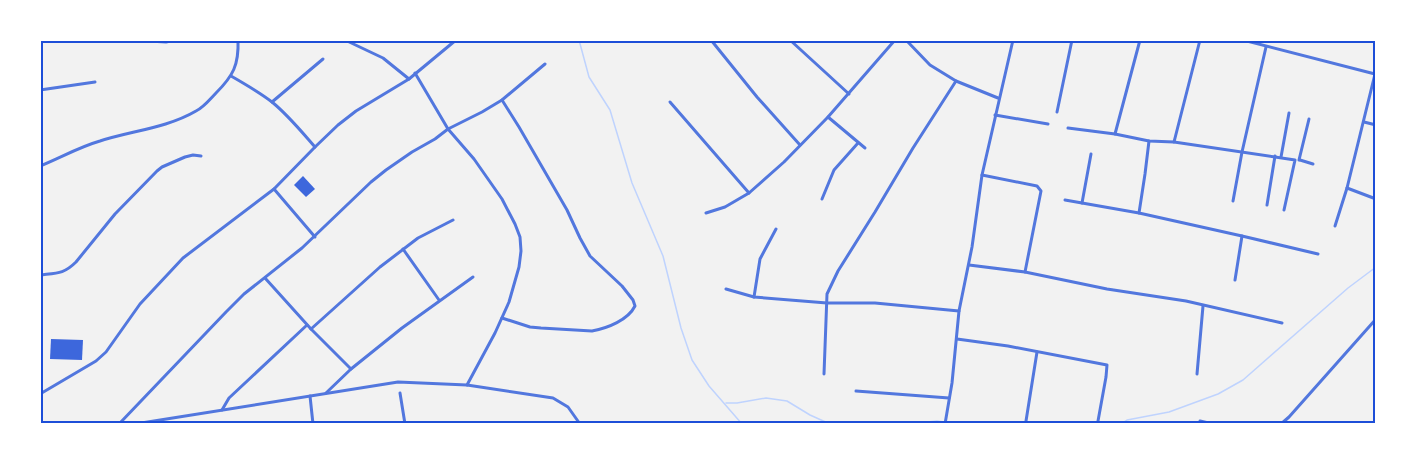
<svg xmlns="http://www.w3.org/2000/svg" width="1416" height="464" font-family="'Fira Sans',sans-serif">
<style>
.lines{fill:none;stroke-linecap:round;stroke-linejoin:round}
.stream{stroke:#bfd3fe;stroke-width:1.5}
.building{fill:#3d67dc}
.minor{stroke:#5277de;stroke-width:3}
.neatline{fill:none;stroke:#1d4ed8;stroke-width:2}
</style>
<rect width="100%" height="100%" fill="#f2f2f2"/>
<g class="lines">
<g class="stream">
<path d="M579,40l10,37 21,33 22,73 31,73 18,72 11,32 17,26 33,38"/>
<path d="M726,403h11l29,-5 21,3 23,14 20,9"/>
<path d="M907,424l30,-3 20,3"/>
<path d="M1121,424l6,-4 42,-8 49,-18 25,-14 105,-92 28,-21"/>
</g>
</g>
<g class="building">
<path d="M303,176l12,13 -9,8 -12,-12z"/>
<path d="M51,339l32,1 -1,20 -32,-1z"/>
</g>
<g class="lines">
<g class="minor">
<path d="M132,40l34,2 9,-2"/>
<path d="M345,40l38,18 26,21"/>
<path d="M711,40l46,57 43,48"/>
<path d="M790,40l59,54"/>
<path d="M906,40l24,25 26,16 42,17"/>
<path d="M1243,40l132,34"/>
<path d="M415,73l33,56 26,30 28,40 13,25 5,13 1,14 -2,16 -10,35 -14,31 -28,52"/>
<path d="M231,76c14,8 28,16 41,26 16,13 29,29 43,45"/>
<path d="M40,90l55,-8"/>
<path d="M502,100l17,27 48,83 13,28 10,18 32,30 11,14 2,6c-7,14 -27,22 -43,25l-51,-3 -11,-1 -28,-9"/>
<path d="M272,102l51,-43"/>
<path d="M670,102l79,91"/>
<path d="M1057,112l15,-72"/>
<path d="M995,115l53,9"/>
<path d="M828,117l37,31"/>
<path d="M1364,122l12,3"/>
<path d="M1068,128l47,6 34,7 25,1 121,18 -11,50"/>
<path d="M1115,134l25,-94"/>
<path d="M1149,141l-4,33 -6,39 103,23 76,18"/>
<path d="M1174,142l26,-102"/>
<path d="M1281,157l8,-44"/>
<path d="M1299,160l10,-41"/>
<path d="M1300,160l13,4"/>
<path d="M40,166c20,-8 39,-19 60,-25 31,-10 67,-13 96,-30 8,-4 14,-12 20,-18 17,-17 23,-28 22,-53"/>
<path d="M982,175l55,11 4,5 -16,81"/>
<path d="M1347,188l29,11"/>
<path d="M274,189l41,48"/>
<path d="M822,199l12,-29 24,-27"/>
<path d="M1065,200l74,13"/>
<path d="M1233,201l9,-49 24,-105"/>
<path d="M1082,203l9,-49"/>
<path d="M1267,205l8,-49"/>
<path d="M706,213l19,-6 24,-14 35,-31 44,-45 67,-77"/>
<path d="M1335,226l12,-38 28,-114"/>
<path d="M403,249l36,51"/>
<path d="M969,265l56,7 82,17 79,12 96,22"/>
<path d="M40,275c17,-2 24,-1 36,-13l39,-48 42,-43 5,-4 23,-10 8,-2 8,1"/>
<path d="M265,278l46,51 40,40"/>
<path d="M1235,280l7,-44"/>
<path d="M726,289l28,8 73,6h48l84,8"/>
<path d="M754,297l6,-38 16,-30"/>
<path d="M311,329l69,-62 38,-29 35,-18"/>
<path d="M957,339l51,7 99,19 -1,12 -8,44"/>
<path d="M824,374l3,-80 11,-23 37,-59 38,-64 43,-67"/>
<path d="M1197,374l6,-68"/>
<path d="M856,391l93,7"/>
<path d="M326,393l25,-24 51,-41 71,-51"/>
<path d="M400,393l5,31"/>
<path d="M40,394l56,-33 10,-9 34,-48 43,-46 91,-69 41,-42 23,-22 18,-14 53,-32 47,-39"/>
<path d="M310,396l3,28"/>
<path d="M222,410l7,-12 78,-73"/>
<path d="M1026,421l11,-69"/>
<path d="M1200,421l13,3"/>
<path d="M119,424l107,-112 18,-18 58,-46 69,-66 15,-12 26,-18 23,-13 13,-10 34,-17 20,-12 43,-36"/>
<path d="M135,424l263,-42 69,3 86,13 15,9 12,17"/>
<path d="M945,424l7,-41 7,-72 13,-64 10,-72 31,-135"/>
<path d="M1281,424l8,-7 87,-98"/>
</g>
</g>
<rect width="1416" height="464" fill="none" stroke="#ffffff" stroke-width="84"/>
<rect x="42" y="42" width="1332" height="380" class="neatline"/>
</svg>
